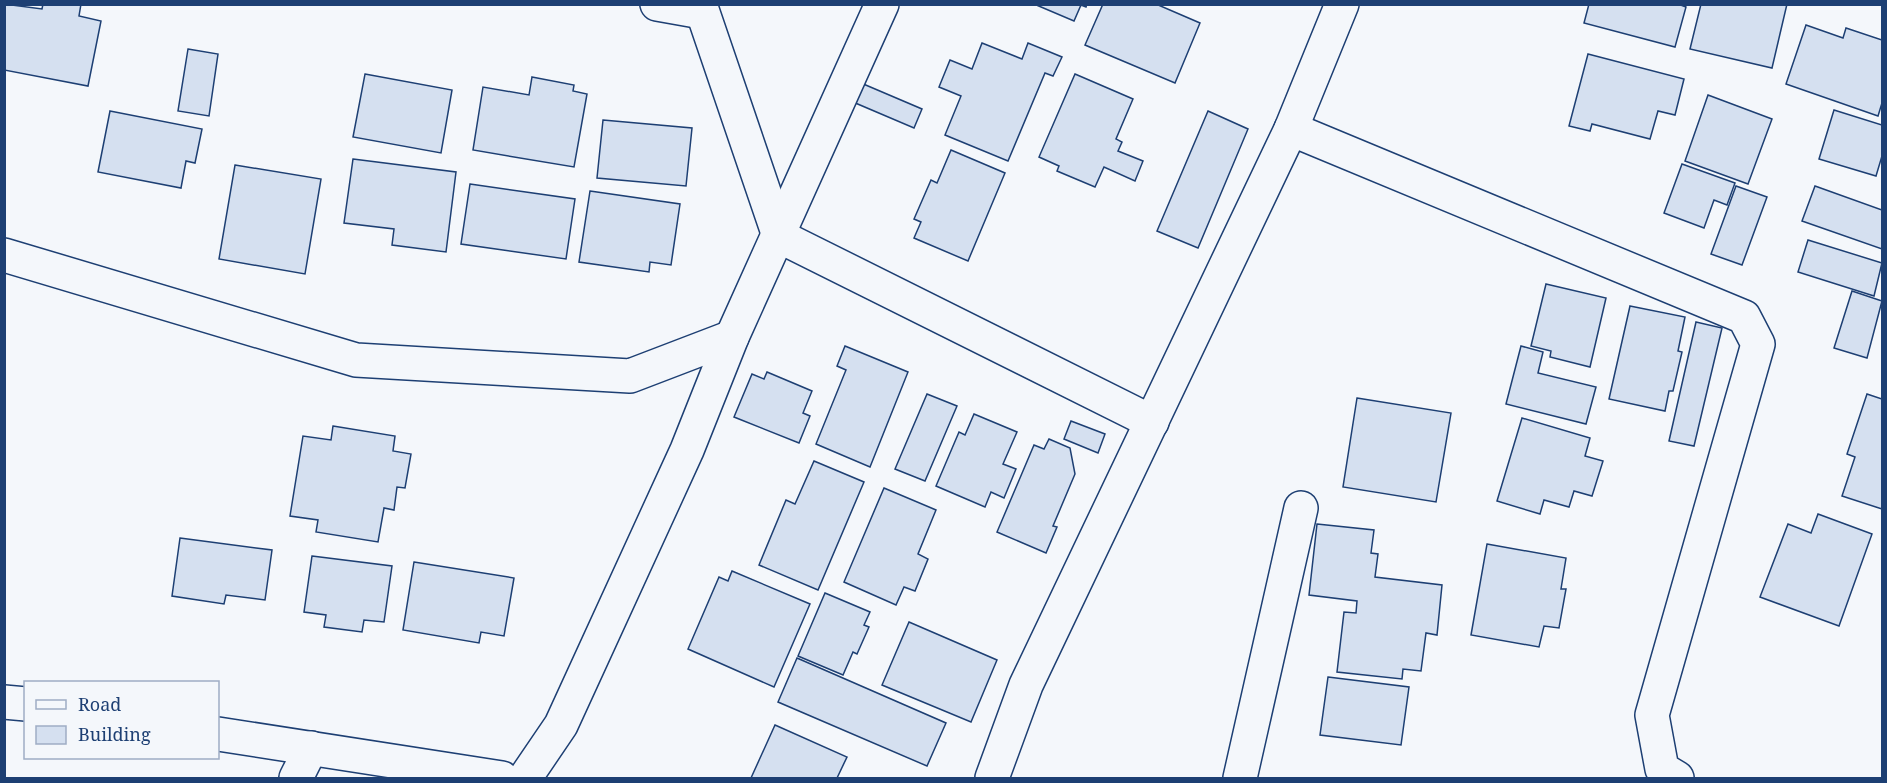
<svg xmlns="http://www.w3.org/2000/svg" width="1887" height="783" font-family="'Noto Serif',serif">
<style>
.building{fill:#d5e0f0;stroke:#1d3f73;stroke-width:1.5}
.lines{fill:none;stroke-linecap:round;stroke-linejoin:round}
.minor-casing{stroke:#1d3f73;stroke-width:36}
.minor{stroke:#f4f7fb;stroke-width:33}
</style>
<rect width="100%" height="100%" fill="#f4f7fb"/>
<g class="building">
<path d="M4,4l38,5 1,-5h38l-2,12 22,5 -13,65 -84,-16z"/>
<path d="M1034,4h53l-1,3 -5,-2 -7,16z"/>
<path d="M1103,4h53l44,19 -25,60 -90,-38z"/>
<path d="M1589,4h89l8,3 -11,40 -91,-24z"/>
<path d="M1701,4h86l-15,64 -82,-19z"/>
<path d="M1806,25l37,13 3,-10 36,12v63l-4,13 -92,-32z"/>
<path d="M982,43l40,16 6,-16 34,14 -9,19 -8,-3 -37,88 -63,-26 16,-39 -22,-9 11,-27 22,9z"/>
<path d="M188,49l30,5 -9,62 -31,-5z"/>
<path d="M1588,54l96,25 -9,36 -17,-4 -8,28 -58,-15 -2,7 -21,-5z"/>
<path d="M365,74l87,16 -11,63 -88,-16z"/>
<path d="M1075,74l58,25 -17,40 6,3 -4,9 25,10 -8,20 -31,-14 -9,20 -38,-16 2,-5 -20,-9z"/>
<path d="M532,77l42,8 -1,6 14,3 -13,73 -101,-17 10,-63 46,8z"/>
<path d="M861,83l61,26 -8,19 -61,-26z"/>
<path d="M1708,95l64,24 -24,65 -63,-23z"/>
<path d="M1834,110l48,15v31l-6,20 -57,-17z"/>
<path d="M110,111l92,18 -7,34 -9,-2 -5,27 -83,-16z"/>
<path d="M1208,111l40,18 -50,119 -41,-17z"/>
<path d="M603,120l89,8 -6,58 -89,-8z"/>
<path d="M951,150l54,23 -37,88 -54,-23 7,-16 -7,-3 17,-39 6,3z"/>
<path d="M353,159l103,13 -10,80 -54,-7 2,-16 -50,-6z"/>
<path d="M1682,164l53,19 -8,22 -13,-5 -10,28 -40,-15z"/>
<path d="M235,165l86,14 -16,95 -86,-15z"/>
<path d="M470,184l105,15 -9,60 -105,-15z"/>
<path d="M1736,186l31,11 -25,68 -31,-11z"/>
<path d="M1815,186l67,24v39l-80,-28z"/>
<path d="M590,191l90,13 -9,61 -21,-3 -1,10 -70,-10z"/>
<path d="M1808,240l74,23 -8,33 -76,-24z"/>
<path d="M1546,284l60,14 -16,69 -40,-10 1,-6 -20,-5z"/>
<path d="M1852,291l30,10 -15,57 -33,-10z"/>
<path d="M1630,306l55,11 -7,34 4,1 -9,39h-4l-4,20 -56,-12z"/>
<path d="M1696,322l26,6 -28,118 -25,-5z"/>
<path d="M845,346l63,26 -38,95 -54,-23 30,-74 -9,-4z"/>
<path d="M1521,346l22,6 -5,21 58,14 -10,37 -80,-20z"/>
<path d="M767,372l45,19 -9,22 7,3 -11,27 -65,-26 18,-43 12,5z"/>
<path d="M927,394l30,12 -32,75 -30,-12z"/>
<path d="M1867,394l15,5v110l-40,-13 13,-39 -8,-3z"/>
<path d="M1357,398l94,15 -15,89 -93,-15z"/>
<path d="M974,414l43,18 -14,32 13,5 -12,29 -13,-6 -6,15 -49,-21 23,-54 6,3z"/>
<path d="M1522,418l68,20 -5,18 18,5 -11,35 -18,-5 -5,16 -25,-7 -4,14 -43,-13z"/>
<path d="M1071,421l34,13 -7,19 -34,-14z"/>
<path d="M333,426l62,10 -2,15 18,3 -6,34 -8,-1 -3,23 -10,-2 -6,34 -62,-10 2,-12 -28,-4 13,-80 28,4z"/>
<path d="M1049,439l21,9 5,26 -22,52 4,1 -11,26 -49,-21 37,-87 10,4z"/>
<path d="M814,461l50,21 -46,108 -59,-25 27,-65 9,4z"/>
<path d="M884,488l52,22 -18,44 10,5 -13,32 -11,-4 -8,18 -52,-23z"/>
<path d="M1818,514l54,20 -33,92 -79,-29 28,-73 23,9z"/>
<path d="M1317,524l57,6 -3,23 7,1 -3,23 67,8 -5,50 -11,-2 -5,38 -18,-2 -1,10 -65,-7 7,-60 12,1 1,-12 -48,-6z"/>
<path d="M180,538l92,12 -7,50 -39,-5 -2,9 -52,-8z"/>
<path d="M1487,544l79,14 -5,31h5l-7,39 -15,-2 -5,21 -68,-12z"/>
<path d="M312,556l80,10 -8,56 -20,-2 -2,12 -38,-5 2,-12 -22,-3z"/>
<path d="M414,562l100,16 -10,58 -23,-4 -2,11 -76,-13z"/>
<path d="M732,571l78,33 -36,83 -86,-38 31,-72 9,4z"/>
<path d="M825,593l45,19 -6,13 5,2 -12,27 -4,-2 -10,23 -45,-19z"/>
<path d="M909,622l88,38 -26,62 -89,-37z"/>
<path d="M797,658l149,65 -19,43 -149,-64z"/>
<path d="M1328,677l81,10 -8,58 -81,-10z"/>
<path d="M775,725l72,32 -10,21h-86z"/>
</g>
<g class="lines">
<defs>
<g id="minor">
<path d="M657,4l45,8"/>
<path d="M700,4l79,232 373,186"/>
<path d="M1291,129l453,188 14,27 -106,371 10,54 15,9"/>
<path d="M4,255l352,105 274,16 102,-39"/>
<path d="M4,702l22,2"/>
<path d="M218,734l284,44"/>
<path d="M296,778l15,-30"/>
<path d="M525,778l36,-53 126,-275 45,-113 150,-333"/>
<path d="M992,778l34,-93 265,-556 51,-125"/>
<path d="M1240,778l61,-270"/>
</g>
</defs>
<use href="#minor" class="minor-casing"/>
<use href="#minor" class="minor"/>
</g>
<rect width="1887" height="783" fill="none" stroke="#1d3f73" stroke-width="12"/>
<rect x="24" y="681" width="195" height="78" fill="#f4f7fb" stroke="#9eadc5" stroke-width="1.5"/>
<rect x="36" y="700" width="30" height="9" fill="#f4f7fb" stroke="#9eadc5" stroke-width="1.5"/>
<text x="78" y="711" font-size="18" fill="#1d3f73">Road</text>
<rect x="36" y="726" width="30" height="18" fill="#d5e0f0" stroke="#9eadc5" stroke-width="1.5"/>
<text x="78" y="741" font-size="18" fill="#1d3f73">Building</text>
</svg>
